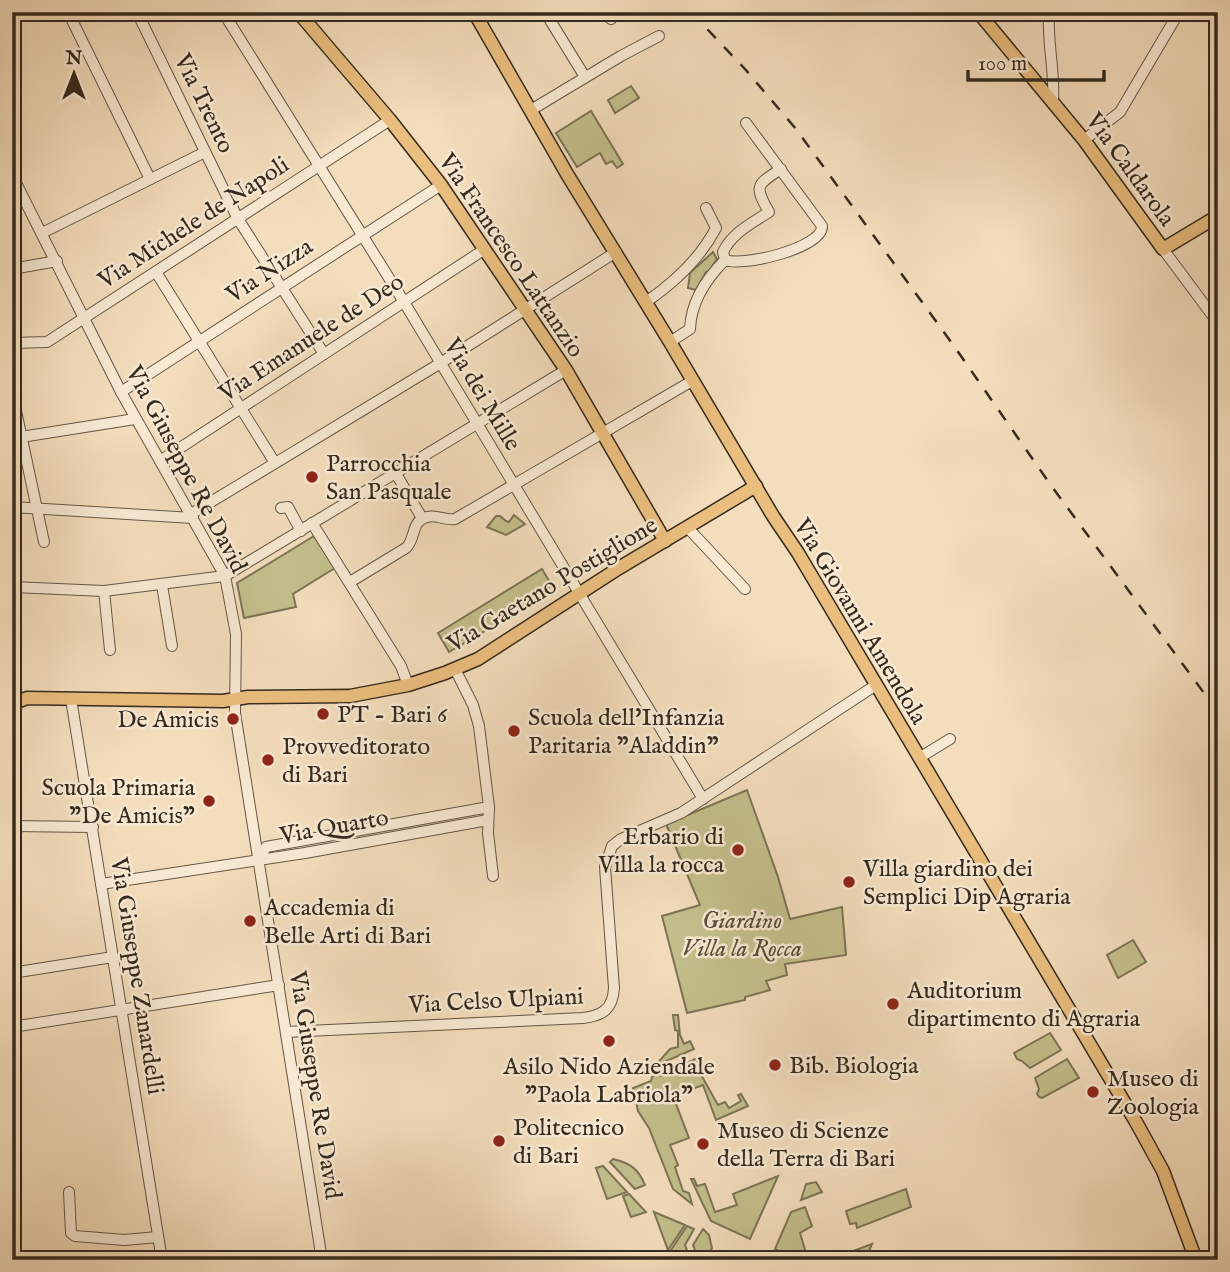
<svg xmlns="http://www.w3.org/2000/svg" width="1230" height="1272" font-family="'IM FELL English',serif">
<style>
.green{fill:#c3bf8c;stroke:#7c7455;stroke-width:2}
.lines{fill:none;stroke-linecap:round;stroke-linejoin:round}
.minor-casing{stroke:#645746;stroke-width:12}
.major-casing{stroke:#342a1e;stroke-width:15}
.minor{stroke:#f8e9d3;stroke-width:10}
.major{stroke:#eabe7e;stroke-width:12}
.rail{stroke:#342a1e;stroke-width:2.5;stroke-dasharray:12 12;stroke-linecap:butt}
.poi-dot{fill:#8f2418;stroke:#f8e9d3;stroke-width:2.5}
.labels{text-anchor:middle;stroke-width:5;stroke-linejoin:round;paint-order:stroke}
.street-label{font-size:24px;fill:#342a1e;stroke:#f8e9d3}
.poi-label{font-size:24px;fill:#342a1e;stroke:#f8e9d3;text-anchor:start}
.park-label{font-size:24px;font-style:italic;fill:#584f3a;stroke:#f8e9d3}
</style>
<rect width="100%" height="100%" fill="#f4ddbc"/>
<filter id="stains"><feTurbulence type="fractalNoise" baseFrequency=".00286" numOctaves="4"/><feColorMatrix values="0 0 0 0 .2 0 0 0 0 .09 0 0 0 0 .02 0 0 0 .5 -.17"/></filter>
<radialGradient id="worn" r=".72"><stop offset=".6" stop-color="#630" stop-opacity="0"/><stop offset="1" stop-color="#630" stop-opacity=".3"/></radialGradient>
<g class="green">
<path d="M631,86l8,12 -24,15 -7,-13z"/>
<path d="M591,111l32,53 -6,4 -5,-7 -6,3 -6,-11 -23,14 -21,-34z"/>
<path d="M713,252l4,7 -8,12 -3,1 -10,18 -8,-2 2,-15z"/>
<path d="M514,515l11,9 -19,11 -19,-8 9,-11h4l6,5 3,1z"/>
<path d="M314,536l21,32 -42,26 3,13 -52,11 -7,-35z"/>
<path d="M542,569l10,17 -28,17 2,4 -77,45 -11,-19z"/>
<path d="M747,790l31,87 12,42 52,-12 4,48 -61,9 2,11 -21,6 4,9 -25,7v3l-58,13 -25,-97 38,-11 -34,-81z"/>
<path d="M1133,940l13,22 -28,16 -11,-23z"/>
<path d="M673,1015h5l2,20 4,9 6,-3 4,8 -39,17 15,-17 8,-2v-16l-3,-1z"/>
<path d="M1050,1033l11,17 -31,18 -8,-7 -5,-2 -3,-6z"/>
<path d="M699,1057l8,12 -7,4 18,32 7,-3 4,6 12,-7 -3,-6 3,-1 7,12 -32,14 -13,-35 -30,11 16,42 -19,7 8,20 -3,2 8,24 6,2 3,11 -19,-15 -24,-61 -11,-17 -5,-23 18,-7 1,-4 7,-4 2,3z"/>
<path d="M1067,1059l12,19 -37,20 -3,-1 -2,-3 2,-5 -4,-11z"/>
<path d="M613,1159c18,4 26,11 32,26l-10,4 -25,-27z"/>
<path d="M603,1166l24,26 -20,7 -11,-31z"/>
<path d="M778,1176l-28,63 -39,-18 -20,-42h3l3,7 8,-2 10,28 22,-7 -4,-11z"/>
<path d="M816,1182l6,10 -21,8 5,-16z"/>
<path d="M906,1189l5,18 -54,21 -1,-5 -6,1 -4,-13z"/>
<path d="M629,1194l17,18 -15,5 -8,-21z"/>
<path d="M805,1207l7,19 -12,7 6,20 -12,6 -19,-10 16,-37z"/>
<path d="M654,1212l31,13 -17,25z"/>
<path d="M687,1226l7,3 -9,16 6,15h-19l-3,-7z"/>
<path d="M703,1229l6,6 3,13 -7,12h-6l-6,-15z"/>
<path d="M872,1244l-5,12 -7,-3 -4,7h-27z"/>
</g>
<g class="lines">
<defs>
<g id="minor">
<path d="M68,12l82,167"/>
<path d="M137,12l101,207 86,135"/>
<path d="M223,12l181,290 299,497"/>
<path d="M545,12l40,65"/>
<path d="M602,12l9,7 6,-7"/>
<path d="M1049,12c-2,30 6,59 4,89"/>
<path d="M531,110l90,-54 38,-20"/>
<path d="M1084,140l36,-28 59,-100"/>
<path d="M12,175l109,217 104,184 11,58 -1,79 87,547"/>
<path d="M42,233l163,-81"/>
<path d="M1163,249l55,74"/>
<path d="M725,260c18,7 98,-12 97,-34l-76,-103"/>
<path d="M725,260l-2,-8c9,-19 29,-29 46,-40 -15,-26 -13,-27 12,-43"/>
<path d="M12,269l45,-8"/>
<path d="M156,272l119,191"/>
<path d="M646,302c29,-20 54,-43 70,-74l-10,-20"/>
<path d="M670,342l20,-13c1,-27 16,-50 35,-69"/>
<path d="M12,343l35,-1 343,-222"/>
<path d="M12,392l32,150"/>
<path d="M121,392l320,-207"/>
<path d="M21,437l114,-18"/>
<path d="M160,461l325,-212"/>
<path d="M395,472l27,46"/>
<path d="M12,507l181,11"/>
<path d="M281,508l7,-1 13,24"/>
<path d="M191,514l248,-150 177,-112"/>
<path d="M312,523l89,143 7,19"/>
<path d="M687,527l58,62"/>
<path d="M350,582l56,-34c10,-9 5,-28 21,-31 10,-3 18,4 28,2l237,-138"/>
<path d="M162,585l10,61"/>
<path d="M12,587l92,4 121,-15 341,-206"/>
<path d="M104,591l6,59"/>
<path d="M455,669l18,36 6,21 10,81 -1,26 5,43"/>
<path d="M71,699l91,561"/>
<path d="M919,758l31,-19"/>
<path d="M12,826l81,1"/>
<path d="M259,859l7,-12 223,-40"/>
<path d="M101,884l204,-31 183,-33"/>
<path d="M12,973l101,-16"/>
<path d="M12,1027l267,-42"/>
<path d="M286,1032l297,-14c19,-2 30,-9 31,-30l-9,-121 7,-21 9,-7 60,-26 195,-128"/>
<path d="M69,1192l2,41 4,3 49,4 34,-3"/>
</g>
<g id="major">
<path d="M298,12l92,108 51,65 125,185 99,171"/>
<path d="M474,12l93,162 103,168 103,174 25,37 338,569 27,49 33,89"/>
<path d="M978,12l106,128 79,109 55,-33"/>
<path d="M12,704l15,-6 196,3 25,-4 102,-1 58,-11 37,-12 33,-14 141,-91 137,-82"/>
</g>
</defs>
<use href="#minor" class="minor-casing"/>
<use href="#major" class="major-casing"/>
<use href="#minor" class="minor"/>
<use href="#major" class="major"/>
<path class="rail" d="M691,12l54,57 51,60 158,217 96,138 168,228"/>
</g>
<g class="poi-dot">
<circle cx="312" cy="477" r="7"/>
<circle cx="323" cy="714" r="7"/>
<circle cx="233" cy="719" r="7"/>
<circle cx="514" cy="731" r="7"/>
<circle cx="268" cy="760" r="7"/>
<circle cx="209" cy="801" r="7"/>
<circle cx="738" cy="850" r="7"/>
<circle cx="849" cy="882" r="7"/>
<circle cx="250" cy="921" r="7"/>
<circle cx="893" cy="1004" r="7"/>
<circle cx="609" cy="1041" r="7"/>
<circle cx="775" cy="1065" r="7"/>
<circle cx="1093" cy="1092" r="7"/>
<circle cx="499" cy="1141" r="7"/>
<circle cx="703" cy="1144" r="7"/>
</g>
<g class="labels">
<g class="street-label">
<text transform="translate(205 103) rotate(64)" y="8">Via Trento</text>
<text transform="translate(1131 169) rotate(54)" y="8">Via Caldarola</text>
<text transform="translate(193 222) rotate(-33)" y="8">Via Michele de Napoli</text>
<text transform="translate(512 255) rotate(56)" y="8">Via Francesco Lattanzio</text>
<text transform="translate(269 270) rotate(-33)" y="8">Via Nizza</text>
<text transform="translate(311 337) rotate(-33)" y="8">Via Emanuele de Deo</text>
<text transform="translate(483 394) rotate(59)" y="8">Via dei Mille</text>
<text transform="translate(187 469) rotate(62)" y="8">Via Giuseppe Re David</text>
<text transform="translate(552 584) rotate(-31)" y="8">Via Gaetano Postiglione</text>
<text transform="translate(861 621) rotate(59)" y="8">Via Giovanni Amendola</text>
<text transform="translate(334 826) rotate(-10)" y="8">Via Quarto</text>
<text transform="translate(138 976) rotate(81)" y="8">Via Giuseppe Zanardelli</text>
<text transform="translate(496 1000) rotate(-3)" y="8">Via Celso Ulpiani</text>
<text transform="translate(316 1085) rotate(81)" y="8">Via Giuseppe Re David</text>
</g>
<g class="poi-label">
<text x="326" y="471">Parrocchia<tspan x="326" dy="28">San Pasquale</tspan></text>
<text x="337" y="722">PT - Bari 6</text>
<text x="528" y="725">Scuola dell'Infanzia<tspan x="528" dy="28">Paritaria "Aladdin"</tspan></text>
<text x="219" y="727" text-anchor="end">De Amicis</text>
<text x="282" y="754">Provveditorato<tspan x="282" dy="28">di Bari</tspan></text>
<text x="195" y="795" text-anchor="end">Scuola Primaria<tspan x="195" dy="28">"De Amicis"</tspan></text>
<text x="724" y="844" text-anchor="end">Erbario di<tspan x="724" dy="28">Villa la rocca</tspan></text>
<text x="863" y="876">Villa giardino dei<tspan x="863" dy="28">Semplici Dip Agraria</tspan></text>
<text x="264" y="915">Accademia di<tspan x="264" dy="28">Belle Arti di Bari</tspan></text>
<text x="907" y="998">Auditorium<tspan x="907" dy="28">dipartimento di Agraria</tspan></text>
<text x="789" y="1073">Bib. Biologia</text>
<text x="609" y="1074" text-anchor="middle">Asilo Nido Aziendale<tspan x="609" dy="28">"Paola Labriola"</tspan></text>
<text x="1107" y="1086">Museo di<tspan x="1107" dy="28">Zoologia</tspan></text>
<text x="513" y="1135">Politecnico<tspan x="513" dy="28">di Bari</tspan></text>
<text x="717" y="1138">Museo di Scienze<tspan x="717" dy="28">della Terra di Bari</tspan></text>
</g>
<g class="park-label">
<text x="742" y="928">Giardino<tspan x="742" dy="28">Villa la Rocca</tspan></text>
</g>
</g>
<rect width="1230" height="1272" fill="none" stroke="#f4ddbc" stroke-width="42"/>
<rect x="14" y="14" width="1202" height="1244" fill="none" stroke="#342a1e" stroke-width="3.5"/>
<rect x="21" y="21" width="1188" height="1230" fill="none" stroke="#342a1e" stroke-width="2"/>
<g transform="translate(74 74)" stroke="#f8e9d3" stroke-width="5" paint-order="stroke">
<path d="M0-5L12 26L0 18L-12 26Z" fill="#342a1e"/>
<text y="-10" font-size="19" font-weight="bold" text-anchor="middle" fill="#342a1e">N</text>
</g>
<path d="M968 70v10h136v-10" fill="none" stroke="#342a1e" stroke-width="3.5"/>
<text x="978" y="70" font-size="21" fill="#342a1e" stroke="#f8e9d3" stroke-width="5" paint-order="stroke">100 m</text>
<rect width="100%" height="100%" filter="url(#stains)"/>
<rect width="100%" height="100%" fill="url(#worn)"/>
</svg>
